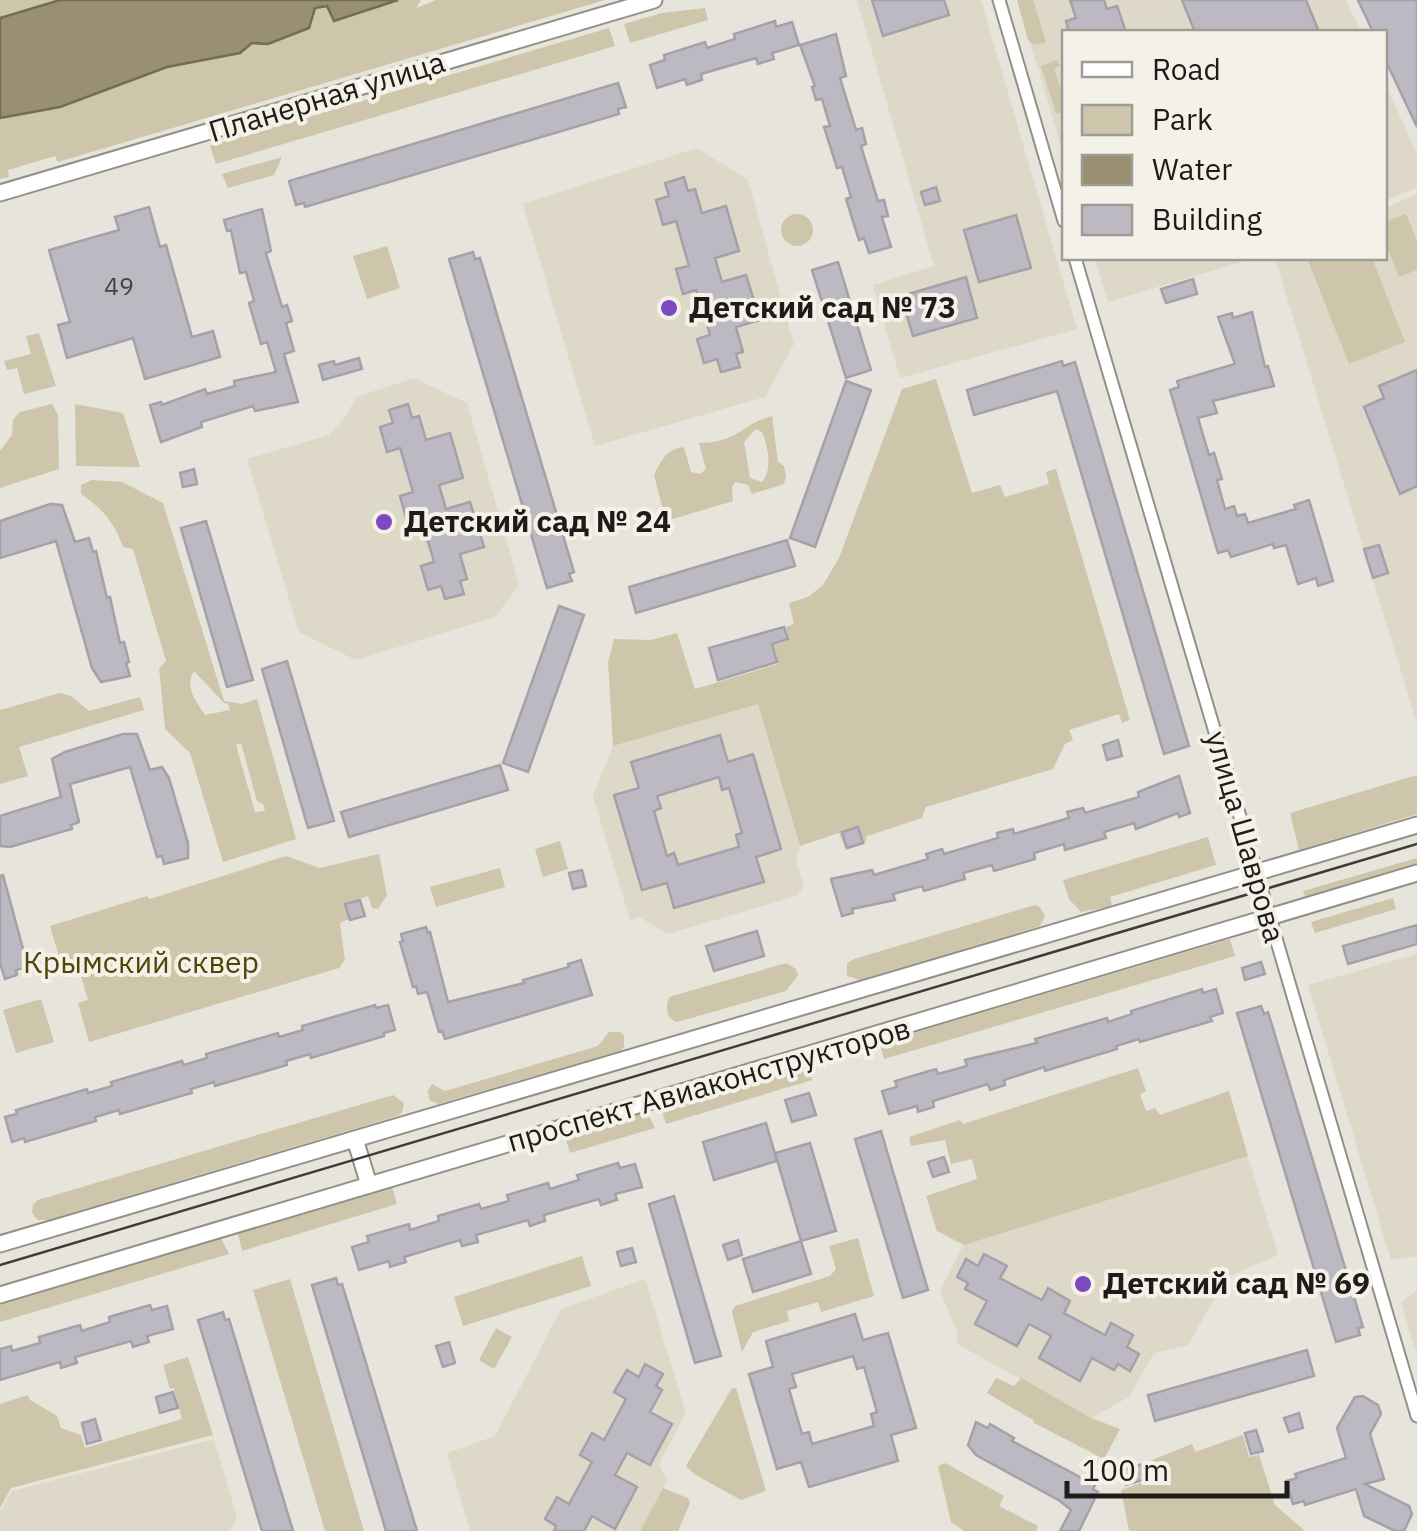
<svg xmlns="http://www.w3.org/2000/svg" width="1417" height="1531" font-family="'IBM Plex Sans',sans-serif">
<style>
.built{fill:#ddd8c7}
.green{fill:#cec6aa;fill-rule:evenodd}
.water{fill:#999071;stroke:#746d56;stroke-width:2.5}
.building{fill:#bcb9c2;stroke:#a4a1aa;stroke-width:2.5;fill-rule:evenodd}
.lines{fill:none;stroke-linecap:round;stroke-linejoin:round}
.street-casing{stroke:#929087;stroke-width:15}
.secondary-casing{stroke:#929087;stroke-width:19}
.street{stroke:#fff;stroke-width:11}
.secondary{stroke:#fff;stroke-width:15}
.tram{stroke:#3d3c37;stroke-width:2.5}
.poi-dot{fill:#7d49c0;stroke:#f4f1e8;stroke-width:4}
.labels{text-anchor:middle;stroke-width:8;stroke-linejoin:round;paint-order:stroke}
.number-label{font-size:25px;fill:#454342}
.street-label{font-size:30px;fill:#1d1c18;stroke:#f4f1e8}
.poi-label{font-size:30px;font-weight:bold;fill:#1d1c18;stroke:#f4f1e8;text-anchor:start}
.park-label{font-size:30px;fill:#524307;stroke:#f4f1e8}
</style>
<rect width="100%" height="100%" fill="#e7e4db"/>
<g class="built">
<path d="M857,0h124l96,329 -177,49 -27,-93 61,-19z"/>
<path d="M1018,0h328l15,32h-297v125z"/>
<path d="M1385,83l32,71v33l-32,14z"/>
<path d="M697,148l51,32 46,164 -29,53 -170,49 -72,-242z"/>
<path d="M1417,194v530l-142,-466h109l1,-50z"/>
<path d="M1095,258h160l-147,44z"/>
<path d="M414,378l53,25 52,182 -24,32 -139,43 -57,-28 -52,-173 82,-24 17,-19 10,-19z"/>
<path d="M758,703l42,143 -4,14 8,27 -8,9 -128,38 -29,-17 -9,3 -37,-124 20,-50z"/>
<path d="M1417,954v302l-26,4 -83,-275z"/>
<path d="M1248,1156l30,99 -51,22 -39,68 -34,8 -25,44 -38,21 -134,-74v-13l-17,-40 25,-49z"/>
<path d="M645,1279l41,134 -27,51 8,16 -27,51h-170l-23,-78 48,-17 66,-127z"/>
<path d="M1417,1290v65l-16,-53z"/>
<path d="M214,1439l23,78 -7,14h-230v-19l12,-21z"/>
</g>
<g class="green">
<path d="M0,0h60l-60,18z"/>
<path d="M398,0h23l-5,8 20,-8h169l-547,162 -3,-6 -47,14 1,7 -9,2v-61l60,-11 107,-40 72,-14 13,-10 17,1 40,-16 6,-20 12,-2 8,15z"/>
<path d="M1017,0h16l13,42 -12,3 -6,-5z"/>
<path d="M705,8l3,12 -78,23 -6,-19 38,-11z"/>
<path d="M609,28l6,18 -399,118 -6,-18z"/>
<path d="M1057,60l3,5 -6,4 6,18 4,-1v27h-8l-15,-47z"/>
<path d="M282,157l-8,18 -46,13 -6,-14z"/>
<path d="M1406,214l11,27v29l-18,7 -14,-35v-20z"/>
<circle cx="797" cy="230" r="16"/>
<path d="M387,246l13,42 -33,11 -14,-43z"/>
<path d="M1307,258h65l33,84 -56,22z"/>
<path d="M39,333l17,53 -32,8 -7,-26 -10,2 -3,-9 27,-7 -5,-18z"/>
<path d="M936,379l36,114 28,-8 5,12 44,-13 -3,-12 10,-3 74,251 -8,3 -3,-9 -50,16 4,10 -8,4 -12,25 -127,38 -4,11 -55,18 -2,8 -19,6 -7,-17 -39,13 -42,-142 -145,42 -5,-84 6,-23 37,1 26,-7 18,56 83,-25 -4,-19 15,-5 -3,-13 8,-3 -5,-21 19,-6 15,-12 16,-27 63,-169z"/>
<path d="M52,404l6,11 1,54 -59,19v-37l12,-16 1,-15 7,-8z"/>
<path d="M75,404l48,9 17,54 -64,-1z"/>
<path d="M772,416l6,46 6,4 2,10 -2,8 -32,10 -4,-9 -13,-3 -3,6 1,13 -67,20 -12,-46c8,-15 12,-26 30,-28l7,25 9,2 6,-5 -7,-26c39,0 43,-19 73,-27zM756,429l6,3c6,15 11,37 0,50l-12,-4 -6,-36z"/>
<path d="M92,480l30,2 41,21 61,198 18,3 15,-5 39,140 -73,23 -33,-109 -25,-24 -6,-61 7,-7 -33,-112 -10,-2c-9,-25 -20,-38 -42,-53v-9zM194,671l30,32 4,1 2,6 -25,5c-9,-14 -21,-28 -11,-44zM241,743l16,58 6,3 2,7 -10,1 -19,-67z"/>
<path d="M60,693l11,3 18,15 51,-14 4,13 -125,37 9,29 -28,8v-74z"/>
<path d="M1417,775v39l-118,36 -9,-37z"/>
<path d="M1208,837l8,28 -106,32 2,9 -31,6 -12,-13 -6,-19z"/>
<path d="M560,841l8,28 -25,8 -8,-28z"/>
<path d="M379,854l8,41 -9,14 -6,-1 -4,-12 -24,8 5,15 -9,4 5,37 -6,8 -250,74 -11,-39 10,-3 -8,-27 -15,4 -15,-51 97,-30 3,3 136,-43 34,12z"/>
<path d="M1417,858v7l-111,33 -3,-7z"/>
<path d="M500,868l5,19 -69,20 -6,-20z"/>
<path d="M1393,898l3,11 -81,24 -4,-11z"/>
<path d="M1035,905l5,2 5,9 -5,10 -181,54 -12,-4v-13l7,-4z"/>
<path d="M1230,939l5,17 -351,103 -4,-16z"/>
<path d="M786,963l10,6 2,6 -12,16 -105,30 -5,1c-11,-5 -10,-15 -7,-25z"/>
<path d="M41,999l13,43 -38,11 -13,-43z"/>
<path d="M609,1032h12l3,4v11l-4,4 -182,53 -9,-4 -1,-9 4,-7 13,7 153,-45z"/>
<path d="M803,1066l6,4 3,10 -146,44 -5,-16z"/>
<path d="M1138,1068l8,23 -6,3 6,17 9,-3 5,7 69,-24 19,65 -284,89 -27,-14 -11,-35 51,-17 -5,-20 -21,5 -6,-24 -34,6 -2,-9 51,-17 3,4z"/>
<path d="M393,1095l11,8 -2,10 -5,3 -350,104h-9l-6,-7 1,-8 5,-5z"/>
<path d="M647,1112l8,16 -85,25 -5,-17z"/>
<path d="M392,1187l5,17 -155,47 -4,-18z"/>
<path d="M221,1238l8,16 -229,68v-18z"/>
<path d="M858,1238l16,58 -53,16 -3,-10 -31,9 2,10 -36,11 -11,20 -10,-40 3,-6 95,-30 6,-7 -7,-23z"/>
<path d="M582,1256l9,30 -128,40 -9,-29z"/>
<path d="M290,1279l74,252h-39l-72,-241z"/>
<path d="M496,1328l16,9 -18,32 -15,-9z"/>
<path d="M188,1357l25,78 -202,53 -11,20v-104l28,-9 2,5 27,16 4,12 20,7 4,13 97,-29 -8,-31 -4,1 -7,-24z"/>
<path d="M996,1378l18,8 7,-8 70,40 29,11 -16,30 -70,-36 -1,-3 -46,-27z"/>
<path d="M732,1388h4l30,103 -25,9 -47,-26 -8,-8z"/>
<path d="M1243,1435l6,22 10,-2 16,50 30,26h-176l-8,-41 31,-11 -5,-17 45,-18 3,8z"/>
<path d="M945,1463l59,33 -5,10 39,20 -2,5h-72l-13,-9 -13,-56z"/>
<path d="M663,1488l25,10 2,5 -12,28h-38z"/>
</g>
<path class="water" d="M60,0h338l-64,21 -7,-15 -12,2 -6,20 -41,16 -16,-1 -12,10 -73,14 -107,40 -60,11v-100z"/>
<g class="building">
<path d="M872,0h72l5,15 -66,21z"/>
<path d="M1070,0h34l3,9 10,-3 9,26h-57l-3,-11 10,-3z"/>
<path d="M1182,0h124l13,32h-124z"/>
<path d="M1358,0h59v127l-33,-70v-25h-11z"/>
<path d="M775,21l1,6 16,-5 7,23 -27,8 2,6 -16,5 -2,-6 -55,16 1,6 -15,5 -2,-6 -28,9 -7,-23 15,-5 -1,-5 41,-13 2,6 28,-9 -1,-5z"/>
<path d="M836,34l10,42 -6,2 16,52 6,-2 4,16 -5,2 17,55 6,-1 4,16 -6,1 9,30 -22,6 -5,-15 -5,2 -13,-41 5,-2 -9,-30 -5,1 -13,-41 6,-1 -8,-27 -6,1 -4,-13 3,-1 -15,-41z"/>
<path d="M618,83l8,24 -8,2 1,5 -314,93 -1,-4 -8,2 -7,-24z"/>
<path d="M684,177l4,14 7,-2 7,24 24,-7 13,45 -24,7 7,24 24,-7 14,45 -24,7 7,25 -7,2 4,13 -19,5 -4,-13 -13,4 -7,-24 13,-4 -4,-14 -10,-31 -13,4 -7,-25 13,-3 -13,-45 -13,4 -7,-25 13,-4 -4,-13z"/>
<path d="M936,187l4,14 -15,4 -4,-13z"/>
<path d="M149,207l11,40 6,-2 26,92 21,-6 7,26 -75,22 -12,-41 -66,20 -9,-33 12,-3 -21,-72 70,-20 -4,-13z"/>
<path d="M262,209l9,42 -5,2 16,54 5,-2 5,16 -6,2 8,28 -10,3 14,48 -43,9 -2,-5 -52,16 1,5 -41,15 -11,-37 11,-3 1,3 43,-16 2,5 28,-8 -1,-5 42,-9 -9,-30 -6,2 -12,-41 5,-2 -8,-29 -6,1 -9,-43 -4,1 -3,-11z"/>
<path d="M1016,215l15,53 -52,14 -15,-52z"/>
<path d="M473,252l2,7 5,-1 94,314 -5,2 3,7 -25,7 -98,-329z"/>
<path d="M838,262l33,108 -25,8 -34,-108z"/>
<path d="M966,277l11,41 -64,18 -12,-40z"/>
<path d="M1193,279l4,15 -31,9 -5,-14z"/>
<path d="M1252,312l13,55 3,-1 6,20 -61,15 4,12 -19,5 11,37 5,-2 8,26 -5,1 8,29 9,-3 3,10 8,-2 3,9 48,-14 -2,-4 15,-5 24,81 -15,5 -2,-8 -18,6 -12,-39 -12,3 -1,-4 -42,13 -3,-7 -10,3 -48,-163 9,-3 -2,-6 58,-17 -17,-47 14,-4 1,5z"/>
<path d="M359,358l3,11 -39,11 -4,-15 15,-4 1,4z"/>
<path d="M1062,361l1,5 12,-4 114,384 -25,8 -107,-363 -83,24 -7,-25z"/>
<path d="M1417,370v116l-17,8 -36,-87 20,-9 -5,-12z"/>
<path d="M846,381l25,9 -56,157 -25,-9z"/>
<path d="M408,404l4,14 7,-2 7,24 24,-7 13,45 -24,7 7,24 24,-7 14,45 -24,7 7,25 -7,2 4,13 -19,5 -4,-13 -13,4 -7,-24 13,-4 -4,-14 -10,-31 -13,4 -7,-25 13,-4 -13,-44 -13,4 -7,-25 13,-4 -4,-13z"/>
<path d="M194,469l3,15 -14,3 -3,-14z"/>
<path d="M50,504l12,1 13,37 14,-4 4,14 3,-1 11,47 3,-1 10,46 4,-1 5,20 -3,1 4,13 -29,6 -9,-14 -36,-127 -56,17v-37z"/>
<path d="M206,521l47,159 -26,7 -46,-159z"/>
<path d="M787,540l8,26 -159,47 -7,-26z"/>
<path d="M1379,545l9,28 -15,5 -9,-29z"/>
<path d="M559,606l25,9 -56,157 -25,-9z"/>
<path d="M784,627l4,12 -16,5 5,18 -59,18 -9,-32z"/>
<path d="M287,661l47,160 -26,7 -46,-159z"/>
<path d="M123,734h14l13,36 12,-3 7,11 19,65v15l-24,6 -2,-8 -5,1 -27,-90 -60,17 9,38 -8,3 1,4 -62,18 -10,-1v-30l61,-19 -9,-38 13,-7z"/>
<path d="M720,735l8,27 25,-8 28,95 -25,8 8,25 -90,26 -7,-25 -25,7 -28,-95 25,-7 -8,-26zM719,777l3,13 7,-2 13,45 -6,2 3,12 -61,18 -4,-12 -7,3 -13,-45 7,-3 -4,-12z"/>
<path d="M1118,740l4,16 -15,4 -4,-15z"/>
<path d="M500,765l8,25 -159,47 -8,-25z"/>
<path d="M1179,776l11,37 -11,4 -1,-4 -42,16 -2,-6 -30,9 2,6 -41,12 -1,-6 -30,9 1,6 -41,12 -2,-6 -29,8 2,6 -41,12 -2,-5 -29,8 2,6 -43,9 1,4 -11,3 -11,-37 41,-9 2,5 54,-16 -2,-5 16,-5 2,5 54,-16 -1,-5 16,-4 1,5 55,-16 -2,-6 16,-4 2,5 54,-16 -1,-5z"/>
<path d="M858,827l5,16 -16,5 -5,-16z"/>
<path d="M582,870l4,16 -13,3 -4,-16z"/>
<path d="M3,875l23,85v7l-10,3 1,5 -12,4 -5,-16v-87z"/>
<path d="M360,900l5,16 -15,4 -5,-16z"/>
<path d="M1417,925v19l-69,20 -5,-18z"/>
<path d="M426,927l2,6 2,-1 18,70 76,-19 -1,-3 46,-13 -1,-3 13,-4 11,35 -147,44 -3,-8 -3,1 -12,-40 -9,2 -2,-8 -3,1 -13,-45 3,-1 -2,-7z"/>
<path d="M757,931l7,25 -50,15 -8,-25z"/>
<path d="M1261,962l4,12 -20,6 -3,-12z"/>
<path d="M1202,989l1,4 13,-4 7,24 -13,4 2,4 -72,21 -1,-3 -23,7 1,3 -72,22 -1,-4 -40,13 1,5 -15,5 -2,-6 -55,17 1,6 -16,5 -1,-6 -28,8 -7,-23 15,-4 -2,-6 41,-12 2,5 29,-8 -2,-6 72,-17 -2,-4 72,-21 1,4 24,-8 -1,-3z"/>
<path d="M375,1005l1,3 12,-3 7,25 -11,3v3l-73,22 -1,-4 -24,7 1,4 -72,21 -1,-4 -23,7 1,4 -72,21 -1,-4 -24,7 1,4 -71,21 -1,-4 -12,4 -7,-25 12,-3 -1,-4 71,-21 1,4 24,-7 -1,-4 71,-21 2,4 23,-7 -1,-4 72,-21 1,4 24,-7 -1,-4z"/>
<path d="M1261,1006l3,8 4,-2 95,315 -5,1 2,7 -24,7 -99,-329z"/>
<path d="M809,1093l7,22 -24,7 -7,-22z"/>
<path d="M766,1123l11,38 -63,19 -11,-38z"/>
<path d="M881,1131l47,159 -25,8 -48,-159z"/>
<path d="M810,1143l26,88 -35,10 -26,-88z"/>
<path d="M944,1157l5,15 -16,5 -5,-15z"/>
<path d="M618,1163l2,5 15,-4 7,23 -27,7 2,6 -16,5 -2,-6 -55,16 1,6 -7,2 -8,3 -2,-6 -52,15 2,7 -16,4 -2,-6 -56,17 2,5 -16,5 -1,-6 -30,9 -7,-23 17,-5 -2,-6 42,-12 1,6 29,-9 -1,-5 41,-12 2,5 28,-8 -2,-6 41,-12 2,6 29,-9 -2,-5z"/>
<path d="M674,1196l47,160 -26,7 -46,-159z"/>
<path d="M738,1240l4,15 -14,5 -5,-15z"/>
<path d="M801,1241l10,33 -58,18 -10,-33z"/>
<path d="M632,1248l4,14 -15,4 -4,-14z"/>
<path d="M984,1254l23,12 -7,12 13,7 29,15 6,-12 22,13 -6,12 41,22 6,-12 22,12 -6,12 12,7 -9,17 -12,-7 -4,6 -22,-12 -12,23 -41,-23 12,-22 -22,-12 -12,22 -42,-22 12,-23 -22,-12 3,-6 -11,-6 9,-18 12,7z"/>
<path d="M336,1278l2,7 4,-1 75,247h-31l-74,-246z"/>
<path d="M150,1305l2,5 15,-4 6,23 -26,7 2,6 -16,5 -2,-6 -56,16 2,6 -16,5 -1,-6 -60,18v-31l11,-3 1,5 28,-8 -1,-6 41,-12 2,6 28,-9 -1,-5z"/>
<path d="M223,1312l2,8 4,-1 64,212h-31l-64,-211z"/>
<path d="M855,1314l8,26 25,-7 28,95 -25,7 7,26 -89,26 -8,-25 -24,7 -28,-95 24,-7 -7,-26zM853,1356l4,13 7,-2 13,45 -6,2 3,12 -62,18 -3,-12 -7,2 -13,-45 7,-2 -4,-13z"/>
<path d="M449,1342l6,21 -12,4 -7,-21z"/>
<path d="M1307,1350l7,26 -159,45 -7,-26z"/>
<path d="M645,1364l18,10 -7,12 6,4 -12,22 22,12 -22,41 -23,-12 -12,22 22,12 -22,42 -23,-13 -8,15h-30l2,-5 -11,-7 12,-22 12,7 23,-42 -12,-7 12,-22 12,7 22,-41 -12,-7 13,-22 12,7z"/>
<path d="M173,1392l5,16 -18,5 -4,-16z"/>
<path d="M1363,1396l15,9 3,9 -11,20 14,45 -19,5 44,22 3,8 -8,17h-9l-31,-15 -8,-27 -51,16 -1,-4 -11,3 -5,-16 -2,-7 11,-3 -2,-4 51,-16 -9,-30 18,-31z"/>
<path d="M1299,1413l4,15 -14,4 -5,-14z"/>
<path d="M95,1419l6,21 -14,4 -5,-21z"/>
<path d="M976,1422l12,6 2,-4 24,14 -2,3 83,44 -2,4 5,3 -19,39h-19l11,-21 -11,-9 -84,-46 -8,-10z"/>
<path d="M1256,1430l7,21 -12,3 -6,-21z"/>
<path d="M1146,1463l4,15 -24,7 -4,-15z"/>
</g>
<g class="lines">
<defs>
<g id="street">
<path d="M999,0l65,221"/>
<path d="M1075,258l342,1158"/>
</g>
<g id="secondary">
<path d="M0,193l654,-193"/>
<path d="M355,1139l14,46"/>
<path d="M0,1244l1417,-419"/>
<path d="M0,1295l1417,-422"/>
</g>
</defs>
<use href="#street" class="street-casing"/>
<use href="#secondary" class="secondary-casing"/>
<use href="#street" class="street"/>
<use href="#secondary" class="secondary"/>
<path class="tram" d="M0,1265l1417,-421"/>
</g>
<g class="poi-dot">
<circle cx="669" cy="308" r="10"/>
<circle cx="384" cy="522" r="10"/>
<circle cx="1083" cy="1284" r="10"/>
</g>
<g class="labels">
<g class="number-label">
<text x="119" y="295">49</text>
</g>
<g class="street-label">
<text transform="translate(327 97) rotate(-17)" y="10">Планерная улица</text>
<text transform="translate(1245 837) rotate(74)" y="10">улица Шаврова</text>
<text transform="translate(709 1085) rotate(-16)" y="10">проспект Авиаконструкторов</text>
</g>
<g class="poi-label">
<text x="689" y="318">Детский сад № 73</text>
<text x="404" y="532">Детский сад № 24</text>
<text x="1103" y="1294">Детский сад № 69</text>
</g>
<g class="park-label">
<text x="141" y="973">Крымский сквер</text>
</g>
</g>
<rect x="1062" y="30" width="325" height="230" fill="#f4f1e8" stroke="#9e9c95" stroke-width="2.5"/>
<rect x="1082" y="62" width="50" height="15" fill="#ffffff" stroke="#9e9c95" stroke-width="2.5"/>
<text x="1152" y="80" font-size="30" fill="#1d1c18">Road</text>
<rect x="1082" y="105" width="50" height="30" fill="#cec6aa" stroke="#9e9c95" stroke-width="2.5"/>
<text x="1152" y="130" font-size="30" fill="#1d1c18">Park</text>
<rect x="1082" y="155" width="50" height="30" fill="#999071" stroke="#9e9c95" stroke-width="2.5"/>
<text x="1152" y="180" font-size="30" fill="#1d1c18">Water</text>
<rect x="1082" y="205" width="50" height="30" fill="#bcb9c2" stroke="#9e9c95" stroke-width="2.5"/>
<text x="1152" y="230" font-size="30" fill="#1d1c18">Building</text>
<path d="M1067 1481v15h220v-15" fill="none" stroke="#1d1c18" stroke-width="5"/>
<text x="1082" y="1481" font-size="30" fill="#1d1c18" stroke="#f4f1e8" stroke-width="8" paint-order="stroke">100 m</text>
</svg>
